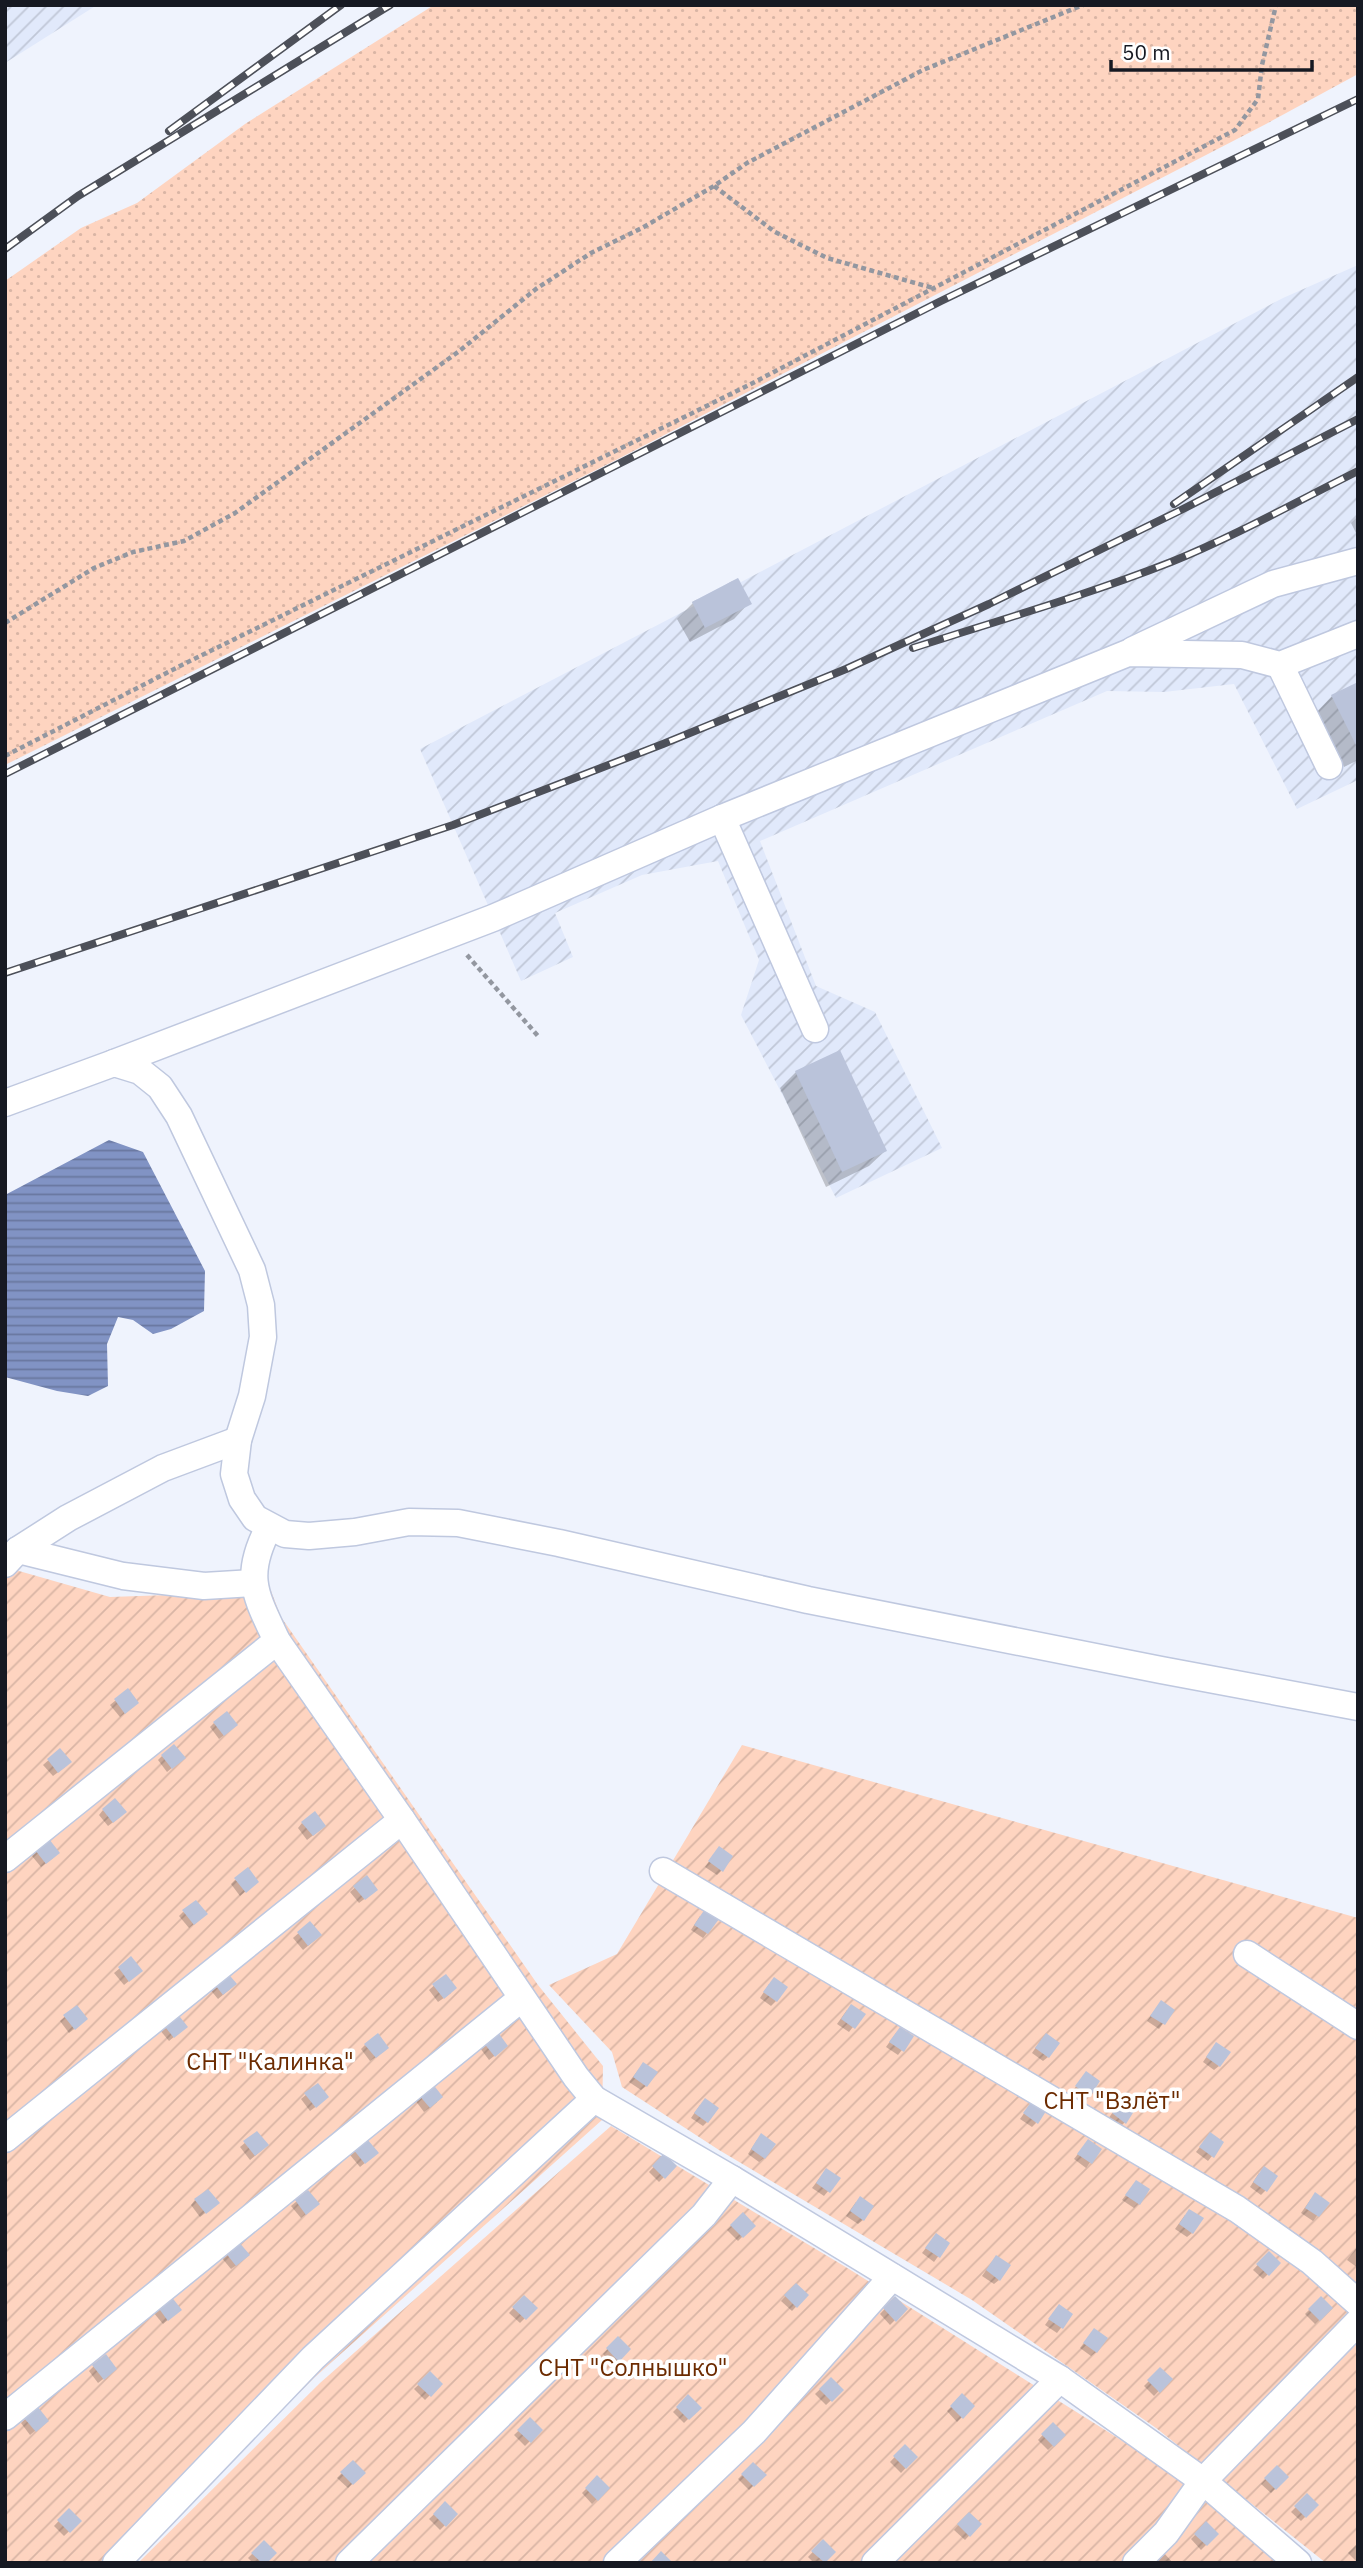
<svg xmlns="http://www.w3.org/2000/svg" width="1363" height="2568" font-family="'IBM Plex Sans',sans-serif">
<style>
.industrial{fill:url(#industrial-furrows)}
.grass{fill:url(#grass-dots)}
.garden{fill:url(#garden-furrows)}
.water{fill:url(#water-rules)}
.shadow{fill:#0003}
.building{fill:#bac3da}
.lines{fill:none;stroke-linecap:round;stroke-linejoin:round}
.minor-casing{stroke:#bfc8df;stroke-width:29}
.path{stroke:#9397a0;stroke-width:4.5;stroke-dasharray:5 3.5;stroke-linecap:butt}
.minor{stroke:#fff;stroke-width:26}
.rail-casing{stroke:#4d5059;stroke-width:8}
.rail{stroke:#fff;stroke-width:5;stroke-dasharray:16;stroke-linecap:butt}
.labels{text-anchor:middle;stroke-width:7;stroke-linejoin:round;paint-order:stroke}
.park-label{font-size:24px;fill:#6c2b00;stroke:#fff}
</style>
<defs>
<pattern id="industrial-furrows" width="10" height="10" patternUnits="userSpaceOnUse" patternTransform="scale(1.75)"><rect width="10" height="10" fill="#e1e9fb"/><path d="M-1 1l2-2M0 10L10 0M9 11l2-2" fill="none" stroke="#c0c7d7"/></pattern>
<pattern id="grass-dots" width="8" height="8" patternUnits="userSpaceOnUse" patternTransform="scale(1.75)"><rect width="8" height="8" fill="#fed4c0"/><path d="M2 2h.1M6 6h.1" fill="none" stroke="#d9b5a5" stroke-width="1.8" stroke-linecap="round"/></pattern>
<pattern id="garden-furrows" width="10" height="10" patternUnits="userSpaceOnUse" patternTransform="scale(1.75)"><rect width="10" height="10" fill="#fed4c0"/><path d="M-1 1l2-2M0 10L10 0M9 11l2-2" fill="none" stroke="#d9b5a5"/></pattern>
<pattern id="water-rules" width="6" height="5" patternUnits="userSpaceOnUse" patternTransform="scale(1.75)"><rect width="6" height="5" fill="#8193c4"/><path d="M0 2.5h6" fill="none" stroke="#69779f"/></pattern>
</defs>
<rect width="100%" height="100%" fill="#eff3fd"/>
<g class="industrial">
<path d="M5,5h92l-92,58z"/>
<path d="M1358,265v515l-61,29 -63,-125 -70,8 -57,-1 -347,150 56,145 59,26 67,136 -106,50 -95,-183 18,-55 -41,-99 -76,14 -87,38 18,44 -52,24 -101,-232 274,-143 -2,-4 46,-24 3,4 542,-284z"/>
</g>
<path class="grass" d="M434,5h924v69l-92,50 -652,337 -609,304v-484l76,-53 56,-25 108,-79z"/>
<g class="garden">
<path d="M5,1567l105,30 117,-4 41,-10 13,34 257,368 65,81 -1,54 -287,257 -187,186h-123z"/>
<path d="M742,1745l616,173v645h-32l-170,-135 -184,-128 -253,-150 -97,-63 -10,-35 -63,-67 68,-31z"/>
<path d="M611,2126l238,143 315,198 52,38 61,58h-1139l182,-180z"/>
</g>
<path class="water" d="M109,1140l34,12 62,119 -1,40 -33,18 -18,5 -20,-14 -15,-3 -11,27 1,42 -20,10 -31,-5 -52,-14v-182z"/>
<g class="shadow">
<path d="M1358,516v21l-7,-14z"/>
<path d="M693,603h56l-15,16 -44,23 -13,-23z"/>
<path d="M1358,684v76l-14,7 -27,-55 15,-16z"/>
<path d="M796,1072l89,79 -16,15 -43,21 -46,-99z"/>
<path d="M127,1691l5,16 -12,10 -10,-12z"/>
<path d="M214,1723l17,6 -12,10 -9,-12z"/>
<path d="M60,1750l5,17 -12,9 -10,-11z"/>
<path d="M162,1756l17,6 -12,10 -9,-12z"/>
<path d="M103,1810l17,7 -12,9 -9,-11z"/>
<path d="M302,1823l18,7 -13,10 -9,-12z"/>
<path d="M36,1851l17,7 -12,9 -9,-11z"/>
<path d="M715,1853l6,18 -4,4 -12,-8z"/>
<path d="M366,1878l5,16 -12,9 -9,-11z"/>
<path d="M235,1880l17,6 -12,10 -9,-12z"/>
<path d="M183,1912l18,6 -12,10 -10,-12z"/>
<path d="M700,1916l7,17 -4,5 -12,-8z"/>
<path d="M310,1923l5,17 -12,10 -10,-12z"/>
<path d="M131,1959l5,16 -12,10 -10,-12z"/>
<path d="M445,1976l6,17 -13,9 -9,-12z"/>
<path d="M213,1982l17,7 -12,10 -10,-12z"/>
<path d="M769,1984l7,17 -5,5 -11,-8z"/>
<path d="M77,2007l5,16 -13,10 -9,-12z"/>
<path d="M1157,2007l16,3 -14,19 -12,-8z"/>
<path d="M847,2010l16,4 -14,18 -12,-8z"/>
<path d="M163,2024l18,7 -12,10 -10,-12z"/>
<path d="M896,2033l16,4 -14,18 -12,-8z"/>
<path d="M497,2034l5,16 -13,10 -9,-12z"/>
<path d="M1041,2040l7,17 -5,4 -11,-8z"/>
<path d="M365,2045l18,7 -13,9 -9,-12z"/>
<path d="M1212,2049l7,17 -5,4 -11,-8z"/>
<path d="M639,2069l7,17 -5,4 -12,-8z"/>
<path d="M1082,2078l6,17 -4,5 -12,-8z"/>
<path d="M318,2085l4,17 -12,9 -9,-12z"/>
<path d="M419,2095l18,7 -13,10 -9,-12z"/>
<path d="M700,2105l7,17 -4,4 -12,-8z"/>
<path d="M1030,2105l6,18 -4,4 -12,-8z"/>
<path d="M1118,2105l7,17 -5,5 -12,-8z"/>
<path d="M257,2133l5,17 -12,10 -10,-13z"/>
<path d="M1206,2139l6,17 -4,5 -12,-9z"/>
<path d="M757,2140l7,18 -5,4 -11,-8z"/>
<path d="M1084,2146l16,3 -14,19 -12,-9z"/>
<path d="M355,2151l17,6 -12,10 -10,-12z"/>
<path d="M664,2156l11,10 -16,16 -10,-10z"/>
<path d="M1259,2173l7,17 -5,5 -11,-8z"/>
<path d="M822,2175l16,4 -14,17 -12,-8z"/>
<path d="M1136,2182l2,22 -4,4 -12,-8z"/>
<path d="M308,2192l5,16 -12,10 -10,-12z"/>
<path d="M1311,2199l16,4 -14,18 -12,-8z"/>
<path d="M195,2200l18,7 -13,10 -9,-12z"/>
<path d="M856,2202l7,18 -5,4 -12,-8z"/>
<path d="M743,2215l10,11 -15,15 -11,-11z"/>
<path d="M1185,2215l7,18 -5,4 -12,-8z"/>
<path d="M932,2240l16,3 -14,19 -12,-9z"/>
<path d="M1358,2246v22l-11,-8z"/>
<path d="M226,2253l17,7 -12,9 -10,-12z"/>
<path d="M1269,2253l10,10 -16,16 -10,-9z"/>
<path d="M992,2262l7,18 -5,4 -12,-8z"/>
<path d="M796,2285l11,10 -15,16 -11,-10z"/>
<path d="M524,2297l11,11 -15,15 -11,-10z"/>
<path d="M895,2298l11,11 -16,16 -10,-11z"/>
<path d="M1321,2298l10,10 -16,16 -10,-10z"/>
<path d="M158,2307l17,7 -12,10 -10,-12z"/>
<path d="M1055,2311l16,4 -14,18 -12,-8z"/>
<path d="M1090,2335l6,17 -5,4 -11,-8z"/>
<path d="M618,2338l11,11 -16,16 -10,-11z"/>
<path d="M94,2366l17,7 -13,10 -9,-12z"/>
<path d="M1160,2370l10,9 -16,17 -10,-10z"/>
<path d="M430,2374l11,10 -16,16 -11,-11z"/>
<path d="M831,2379l11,11 -16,15 -11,-11z"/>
<path d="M962,2396l11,10 -16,16 -10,-11z"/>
<path d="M688,2397l11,11 -15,15 -11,-11z"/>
<path d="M25,2419l17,6 -12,10 -9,-12z"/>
<path d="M530,2420l11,10 -16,16 -11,-11z"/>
<path d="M1053,2424l11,11 -16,15 -10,-10z"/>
<path d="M905,2446l11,11 -15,16 -11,-11z"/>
<path d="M353,2462l10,11 -15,15 -11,-10z"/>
<path d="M753,2464l11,11 -15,15 -11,-11z"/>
<path d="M1277,2467l10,10 -16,16 -10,-9z"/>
<path d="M597,2478l11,10 -16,16 -10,-11z"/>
<path d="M1307,2496l10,9 -16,16 -10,-9z"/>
<path d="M445,2504l11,10 -16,16 -11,-11z"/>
<path d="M69,2510l11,11 -16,15 -10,-10z"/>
<path d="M969,2514l11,10 -15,16 -11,-10z"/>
<path d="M1206,2524l11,10 -16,16 -10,-11z"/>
<path d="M823,2541l11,11 -11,11h-9l-6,-6z"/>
<path d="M264,2542l1,21h-12l-5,-5z"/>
<path d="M1358,2543v20l-10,-10z"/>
<path d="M1164,2553l9,10h-18z"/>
</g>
<g class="building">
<path d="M738,578l14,26 -47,24 -13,-26z"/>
<path d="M1358,682v67l-27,-54z"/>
<path d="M840,1050l47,101 -45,21 -47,-101z"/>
<path d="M128,1688l11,15 -14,11 -11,-15z"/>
<path d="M227,1711l11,14 -14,11 -11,-14z"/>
<path d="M174,1744l12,14 -14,11 -11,-14z"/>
<path d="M60,1748l12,14 -14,11 -11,-14z"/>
<path d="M115,1798l12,14 -14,11 -11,-14z"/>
<path d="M315,1811l11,15 -13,10 -12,-14z"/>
<path d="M49,1839l11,14 -14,11 -11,-14z"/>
<path d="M719,1846l14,10 -10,16 -15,-11z"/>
<path d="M248,1867l11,15 -13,11 -12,-15z"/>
<path d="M367,1875l11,15 -13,10 -12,-14z"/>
<path d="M196,1900l12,14 -14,11 -12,-15z"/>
<path d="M705,1909l14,10 -11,15 -14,-9z"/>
<path d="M310,1921l12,14 -14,11 -11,-14z"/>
<path d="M131,1956l12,15 -14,11 -11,-15z"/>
<path d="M225,1970l12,14 -14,11 -11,-14z"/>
<path d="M446,1974l11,14 -13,11 -12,-15z"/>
<path d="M774,1977l14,10 -11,15 -14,-10z"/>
<path d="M1161,2000l14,10 -10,15 -15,-9z"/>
<path d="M851,2004l15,10 -11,15 -14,-10z"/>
<path d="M77,2005l11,14 -13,11 -12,-15z"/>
<path d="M176,2012l12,15 -14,11 -12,-15z"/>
<path d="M900,2027l14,9 -10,16 -15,-10z"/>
<path d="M497,2031l11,15 -13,11 -12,-15z"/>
<path d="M378,2033l11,15 -13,10 -12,-14z"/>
<path d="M1046,2033l14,10 -11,15 -14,-10z"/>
<path d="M1216,2042l15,10 -11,15 -14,-10z"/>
<path d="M643,2062l15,10 -11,15 -14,-10z"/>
<path d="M1086,2071l14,10 -10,16 -15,-11z"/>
<path d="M318,2083l11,14 -13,11 -12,-15z"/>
<path d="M432,2083l11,14 -13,11 -12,-14z"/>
<path d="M705,2098l14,10 -11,15 -14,-10z"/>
<path d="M1034,2098l14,10 -10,16 -15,-11z"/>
<path d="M1122,2098l14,10 -10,16 -14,-11z"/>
<path d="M257,2131l12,14 -14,11 -12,-15z"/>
<path d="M1210,2132l14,10 -10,16 -15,-11z"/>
<path d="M761,2133l15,11 -11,15 -14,-10z"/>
<path d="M367,2139l12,14 -14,11 -12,-15z"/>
<path d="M1088,2139l14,10 -10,15 -15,-10z"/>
<path d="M664,2153l13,13 -12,13 -13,-13z"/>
<path d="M1264,2166l14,10 -11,16 -14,-10z"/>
<path d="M826,2168l15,10 -11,15 -14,-10z"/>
<path d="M1136,2180l14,9 -10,16 -15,-10z"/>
<path d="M208,2189l12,14 -14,11 -12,-15z"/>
<path d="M308,2190l12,14 -14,11 -11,-15z"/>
<path d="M1315,2192l15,11 -11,14 -14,-9z"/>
<path d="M860,2196l14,10 -10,15 -14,-10z"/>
<path d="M1189,2209l15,9 -11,16 -14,-10z"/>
<path d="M743,2212l13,14 -13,12 -13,-13z"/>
<path d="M936,2233l14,10 -10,15 -15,-10z"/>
<path d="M238,2241l12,14 -14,11 -11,-14z"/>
<path d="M1269,2251l12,12 -12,13 -13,-12z"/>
<path d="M996,2255l15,10 -11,16 -14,-11z"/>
<path d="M796,2283l13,12 -12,13 -13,-13z"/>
<path d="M170,2295l12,15 -14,11 -11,-15z"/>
<path d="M524,2295l14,13 -12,12 -14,-13z"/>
<path d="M895,2296l13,13 -12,13 -13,-14z"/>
<path d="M1321,2296l12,12 -13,13 -12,-12z"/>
<path d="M1059,2304l14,10 -10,15 -15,-10z"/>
<path d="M1094,2328l14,10 -11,15 -14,-10z"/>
<path d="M618,2336l13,13 -12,13 -13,-14z"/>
<path d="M106,2354l11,15 -13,11 -12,-15z"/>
<path d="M1160,2367l13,12 -13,14 -13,-13z"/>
<path d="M430,2371l13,13 -12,13 -14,-13z"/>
<path d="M831,2377l13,13 -12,12 -13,-13z"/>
<path d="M962,2393l13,13 -12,13 -13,-13z"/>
<path d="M688,2394l14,14 -13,12 -13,-13z"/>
<path d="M38,2407l11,14 -13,11 -12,-14z"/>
<path d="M530,2417l13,13 -12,13 -14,-13z"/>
<path d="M1053,2422l13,13 -12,12 -13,-13z"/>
<path d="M905,2444l13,13 -12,12 -13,-13z"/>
<path d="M353,2460l13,13 -13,12 -13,-13z"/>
<path d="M753,2462l14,13 -13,12 -13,-13z"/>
<path d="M1277,2465l12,12 -13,13 -12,-12z"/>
<path d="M597,2475l13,13 -12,13 -13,-13z"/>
<path d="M1307,2493l12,12 -13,13 -12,-12z"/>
<path d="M445,2501l13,13 -12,13 -13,-13z"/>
<path d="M69,2508l13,13 -12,12 -13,-13z"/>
<path d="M969,2512l13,12 -12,13 -13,-13z"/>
<path d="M1206,2521l13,13 -12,12 -13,-12z"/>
<path d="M823,2539l13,13 -11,11 -14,-12z"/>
<path d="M264,2540l13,13 -10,10h-5l-11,-10z"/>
<path d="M661,2551l12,12h-23z"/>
</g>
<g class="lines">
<defs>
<g id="minor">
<path d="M1133,650l140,-66 85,-23"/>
<path d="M1280,665l49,101"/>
<path d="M722,818l93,211"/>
<path d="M114,1063l379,-145 229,-100 406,-165 114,2 38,10 78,-31"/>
<path d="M5,1103l109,-40 26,8 20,16 19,29 73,154 9,35 2,32 -11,59 -14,44 -4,34 8,25 13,19 30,16 24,2 46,-4 54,-10 49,1 101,20 249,57 353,70 197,37"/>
<path d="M269,1527c-26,49 -14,67 8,114l125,179 174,257 18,22 138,80 328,200 143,102 95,82"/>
<path d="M18,1550l105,26 81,10 49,-3"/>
<path d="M5,1564l13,-14 50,-32 95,-50 75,-28"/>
<path d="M5,1859l272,-218"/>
<path d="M663,1871l574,338 75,53 46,41"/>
<path d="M1247,1954l111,72"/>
<path d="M5,2139l397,-319"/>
<path d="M5,2417l517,-419"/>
<path d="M116,2563l197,-205 281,-259"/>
<path d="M349,2563l355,-348 28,-36"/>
<path d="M617,2563l137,-131 138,-155"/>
<path d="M875,2563l185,-184"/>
<path d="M1136,2563l30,-30 37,-52 155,-159"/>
</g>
</defs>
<use href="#minor" class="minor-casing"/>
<g class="path">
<path d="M714,186l61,46 52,26 106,30"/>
<path d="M5,623l89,-55 39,-16 51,-11 51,-28 223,-161 78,-63 55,-36 51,-25 72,-42 33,-23 176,-93 160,-65"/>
<path d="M5,756l177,-91 567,-280 486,-255 23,-31 4,-34 14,-60"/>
<path d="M467,955l71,81"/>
</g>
<use href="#minor" class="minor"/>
<defs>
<g id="rail">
<path d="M169,131l172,-126"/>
<path d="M5,249l73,-53 312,-191"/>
<path d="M1174,504l184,-127"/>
<path d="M913,648c87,-28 174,-53 258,-86 64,-26 125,-60 187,-91"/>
<path d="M5,774l936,-473 417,-202"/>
<path d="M5,973l448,-148 210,-81 183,-75 143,-65 192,-94 177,-91"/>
</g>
</defs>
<use href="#rail" class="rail-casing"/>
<use href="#rail" class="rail"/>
</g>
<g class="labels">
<g class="park-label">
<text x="270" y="2070">СНТ "Калинка"</text>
<text x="1112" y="2109">СНТ "Взлёт"</text>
<text x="633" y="2376">СНТ "Солнышко"</text>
</g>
</g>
<rect width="1363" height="2568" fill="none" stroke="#161922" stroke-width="14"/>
<path d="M1111 60v10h201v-10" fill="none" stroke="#161922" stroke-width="3.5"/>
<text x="1122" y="60" font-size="21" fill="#161922" stroke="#ffffff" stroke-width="5" paint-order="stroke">50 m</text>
</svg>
